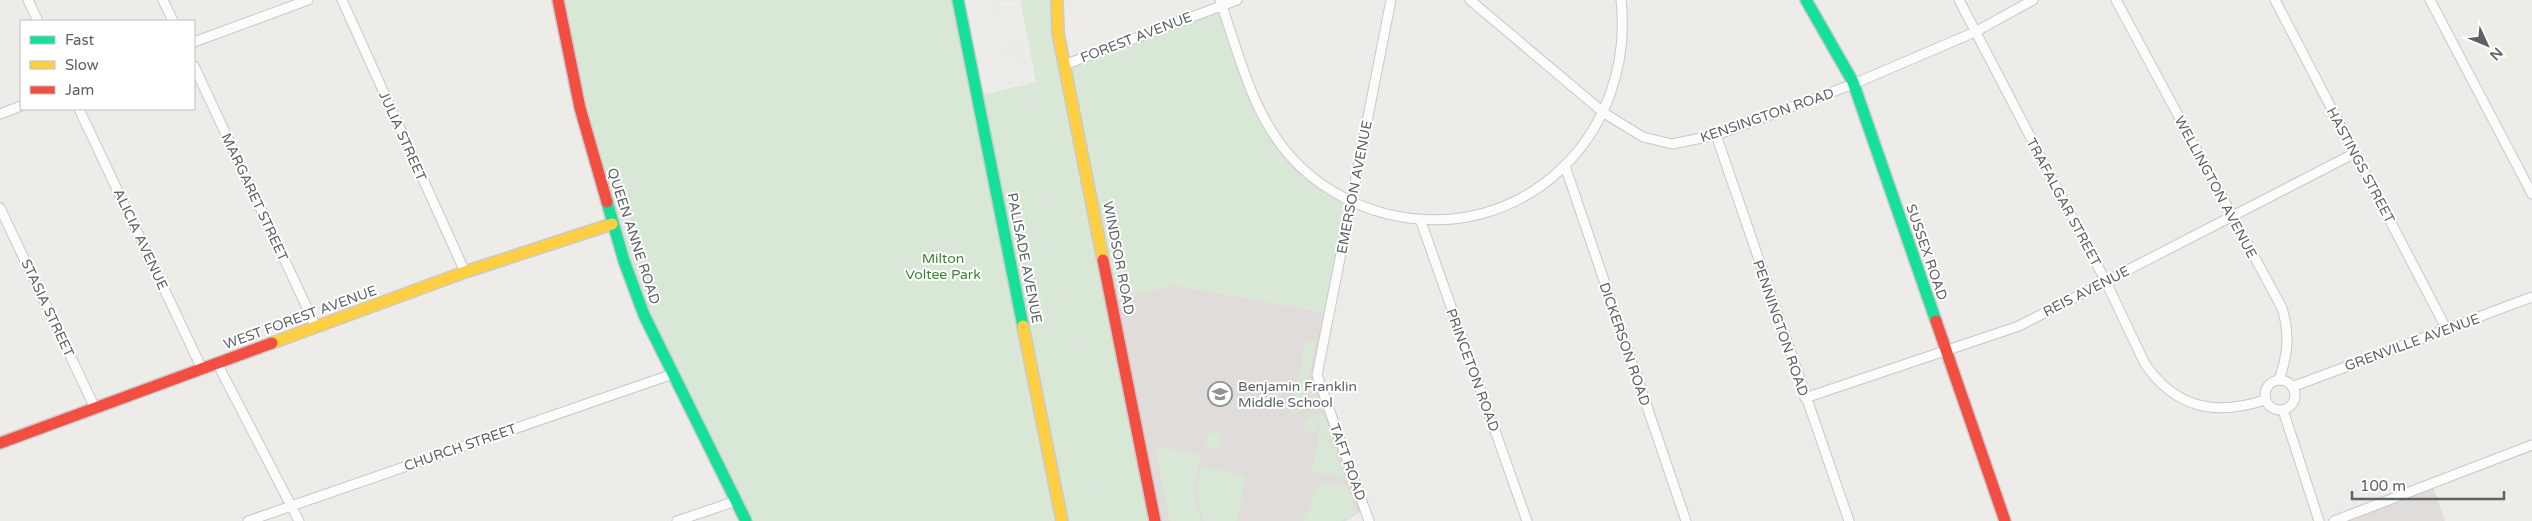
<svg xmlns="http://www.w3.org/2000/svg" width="2532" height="521" font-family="'Varela Round',sans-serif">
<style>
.education{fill:#dfdcd9}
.green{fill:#d9e8d6}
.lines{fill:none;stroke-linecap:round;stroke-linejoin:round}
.street-casing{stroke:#c8c8c8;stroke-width:11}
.fast-casing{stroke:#cacaca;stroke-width:14}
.slow-casing{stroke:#cacaca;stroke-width:14}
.jam-casing{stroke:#cacaca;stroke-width:14}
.street{stroke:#fcfcfc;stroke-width:9}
.fast{stroke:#16e098;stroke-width:11}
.slow{stroke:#ffcf43;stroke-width:11}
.jam{stroke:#f24e42;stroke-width:11}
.rail{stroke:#e3e4e3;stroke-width:3;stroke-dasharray:1 6;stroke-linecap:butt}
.labels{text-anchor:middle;stroke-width:4;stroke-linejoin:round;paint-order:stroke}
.street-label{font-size:14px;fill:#5e6266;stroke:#fff}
.park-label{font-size:14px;fill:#3f803b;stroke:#fff}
.poi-label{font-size:14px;fill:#5e6266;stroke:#fff;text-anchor:start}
</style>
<rect width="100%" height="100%" fill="#edece9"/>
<g class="education">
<path d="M1175,285l154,28 -12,62 48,134 -19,12h-191l-42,-220z"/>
<path d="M2432,483l13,38h-111z"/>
</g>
<g class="green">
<path d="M558,0h400l20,96 58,-14 -16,-82h37l7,64 158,-59 35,100 35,53 59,44 -22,111 -153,-28 -63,16 42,220h-409l-122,-260z"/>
<path d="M1306,339l10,2 -9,44 2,23 -19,7z"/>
<path d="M1311,379l8,25 -8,3z"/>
<path d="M1322,413l12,31v2l-13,-15 -7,-15z"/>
<path d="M1312,417l8,15 15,18 9,28 -32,-7 7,-38 -14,-3v-10z"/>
<path d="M1208,432l14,2 -3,15 -14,-3z"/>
<path d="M1161,447l40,8 -7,37 6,29h-30l-15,-73z"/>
<path d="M1201,466l45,10 -9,45h-34l-6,-29z"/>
<path d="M1319,485h27l10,28 -14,8h-39z"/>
</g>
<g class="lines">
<defs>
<g id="street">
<path d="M28,0l10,21"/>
<path d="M163,0l10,21"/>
<path d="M342,0l123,272"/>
<path d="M1220,0c19,54 32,114 71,157 25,28 60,48 96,57 136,33 249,-80 234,-214"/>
<path d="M1470,0l134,113 39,24 29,7 44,-9 135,-50 124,-53 58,-32"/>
<path d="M1959,0l147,282 39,82c31,45 71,52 120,36"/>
<path d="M2116,0l166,308c8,26 6,46 -3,72"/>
<path d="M2275,0l172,330"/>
<path d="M2430,0l102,194"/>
<path d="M194,42l114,-42"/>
<path d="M1064,65l173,-65"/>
<path d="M194,66l122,261"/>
<path d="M79,109l123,260"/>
<path d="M0,114l21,-8"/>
<path d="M1716,135l133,386"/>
<path d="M1565,166l121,355"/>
<path d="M0,208l95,200"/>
<path d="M1420,219l107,302"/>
<path d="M217,363l82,158"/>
<circle cx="2280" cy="395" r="15"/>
<path d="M2292,387l240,-90"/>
<path d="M1805,398l214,-72 336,-173"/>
<path d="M2283,410l36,111"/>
<path d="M248,521l425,-147"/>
<path d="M677,521l59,-20"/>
<path d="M1369,521l-52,-146 74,-375"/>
<path d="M2334,521l198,-76"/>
</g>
<g id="fast">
<path d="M958,0l65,326"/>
<path d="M1806,0l47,82 83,239"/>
<path d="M607,202l17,59 20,54 102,206"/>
</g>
<g id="slow">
<path d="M1057,0l1,33 45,227"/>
<path d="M1023,326l39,195"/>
<path d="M272,343l193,-71 147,-48"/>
</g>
<g id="jam">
<path d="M558,0l22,108 27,94"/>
<path d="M1103,260l52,261"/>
<path d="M1936,321l69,200"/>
<path d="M0,443l272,-100"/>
</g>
</defs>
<use href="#street" class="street-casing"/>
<use href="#fast" class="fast-casing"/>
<use href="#slow" class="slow-casing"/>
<use href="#jam" class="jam-casing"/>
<use href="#street" class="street"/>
<use href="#fast" class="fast"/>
<use href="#slow" class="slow"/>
<use href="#jam" class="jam"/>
<g class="rail">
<path d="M993,0l106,521"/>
<path d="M1004,0l106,521"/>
<path d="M1012,0l106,521"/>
</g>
</g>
<defs>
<symbol id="school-ring" viewBox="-11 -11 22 22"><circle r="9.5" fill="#fff" stroke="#909294" stroke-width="1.5"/><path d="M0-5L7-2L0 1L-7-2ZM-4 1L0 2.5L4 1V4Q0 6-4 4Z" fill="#909294"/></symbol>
</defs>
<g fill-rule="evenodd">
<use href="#school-ring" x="1206" y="380" width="28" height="28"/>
</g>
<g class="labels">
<g class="street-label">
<text transform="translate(1136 37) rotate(-21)" y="5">FOREST AVENUE</text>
<text transform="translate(1767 115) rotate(-19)" y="5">KENSINGTON ROAD</text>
<text transform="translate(403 136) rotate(66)" y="5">JULIA STREET</text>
<text transform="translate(2361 165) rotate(62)" y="5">HASTINGS STREET</text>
<text transform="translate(1354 187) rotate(-79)" y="5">EMERSON AVENUE</text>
<text transform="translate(2216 187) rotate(62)" y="5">WELLINGTON AVENUE</text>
<text transform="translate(255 197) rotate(65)" y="5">MARGARET STREET</text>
<text transform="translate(2064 202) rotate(62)" y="5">TRAFALGAR STREET</text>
<text transform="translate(634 236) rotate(72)" y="5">QUEEN ANNE ROAD</text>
<text transform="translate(141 239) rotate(65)" y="5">ALICIA AVENUE</text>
<text transform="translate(1927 252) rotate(71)" y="5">SUSSEX ROAD</text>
<text transform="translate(1025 258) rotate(79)" y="5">PALISADE AVENUE</text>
<text transform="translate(1119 258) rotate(79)" y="5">WINDSOR ROAD</text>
<text transform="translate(2086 291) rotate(-27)" y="5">REIS AVENUE</text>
<text transform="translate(48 308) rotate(65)" y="5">STASIA STREET</text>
<text transform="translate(300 317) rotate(-20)" y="5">WEST FOREST AVENUE</text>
<text transform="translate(1781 328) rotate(71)" y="5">PENNINGTON ROAD</text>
<text transform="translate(2412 342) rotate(-20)" y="5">GRENVILLE AVENUE</text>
<text transform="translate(1625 344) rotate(71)" y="5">DICKERSON ROAD</text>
<text transform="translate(1473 370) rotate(70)" y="5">PRINCETON ROAD</text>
<text transform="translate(460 447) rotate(-19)" y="5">CHURCH STREET</text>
<text transform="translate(1348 462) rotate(70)" y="5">TAFT ROAD</text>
</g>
<g class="park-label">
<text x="943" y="263">Milton<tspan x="943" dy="16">Voltee Park</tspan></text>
</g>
<g class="poi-label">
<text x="1238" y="391">Benjamin Franklin<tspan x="1238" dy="16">Middle School</tspan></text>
</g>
</g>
<rect x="20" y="20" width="175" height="90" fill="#ffffff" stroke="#bfc0c2"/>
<rect x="30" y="36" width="25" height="8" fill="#16e098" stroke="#bfc0c2"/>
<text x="65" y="45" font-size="15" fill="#5e6266">Fast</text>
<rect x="30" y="61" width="25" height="8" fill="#ffcf43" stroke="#bfc0c2"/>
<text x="65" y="70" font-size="15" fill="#5e6266">Slow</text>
<rect x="30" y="86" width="25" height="8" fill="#f24e42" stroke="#bfc0c2"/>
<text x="65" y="95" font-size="15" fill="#5e6266">Jam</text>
<g transform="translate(2487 45) rotate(134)" stroke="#ffffff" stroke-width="4" paint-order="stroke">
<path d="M0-4L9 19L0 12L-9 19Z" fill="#5e6266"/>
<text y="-8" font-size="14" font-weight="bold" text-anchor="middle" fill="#5e6266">N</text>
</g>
<path d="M2352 491v8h152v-8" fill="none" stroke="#5e6266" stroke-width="2.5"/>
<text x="2360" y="491" font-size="15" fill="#5e6266" stroke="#ffffff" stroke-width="4" paint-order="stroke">100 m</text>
</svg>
